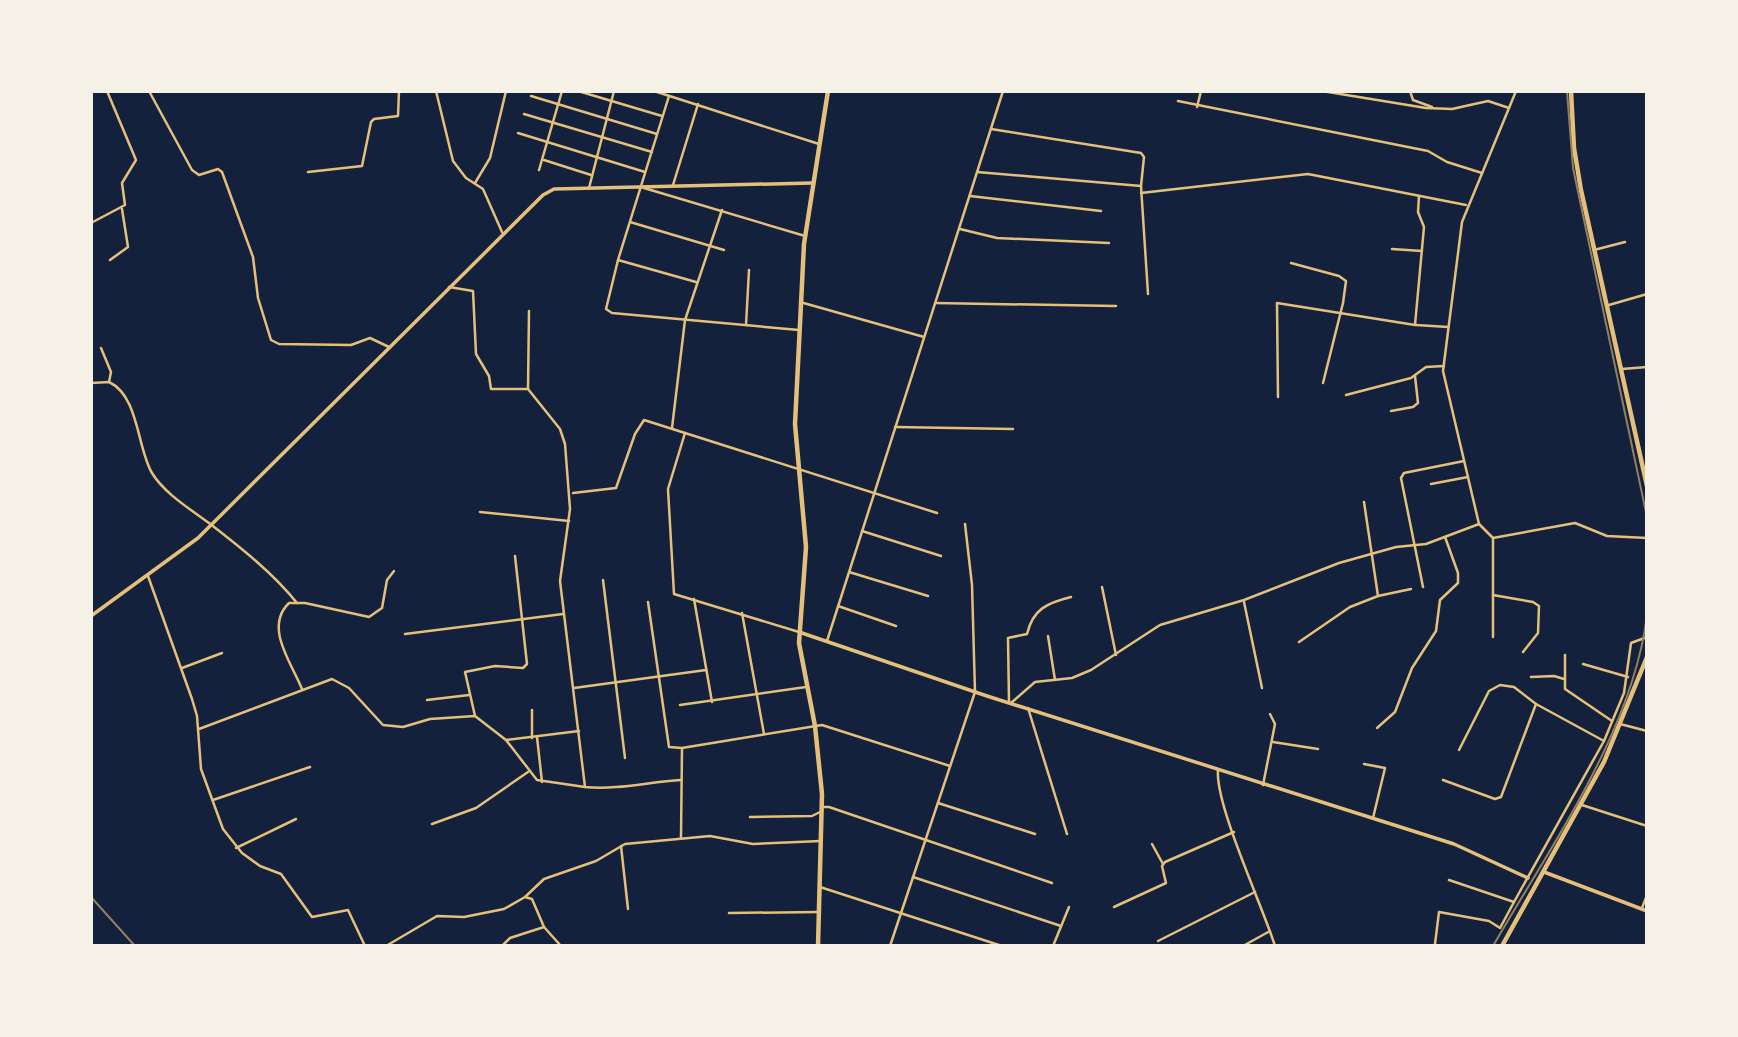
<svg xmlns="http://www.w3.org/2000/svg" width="1738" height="1037" font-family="Spectral,serif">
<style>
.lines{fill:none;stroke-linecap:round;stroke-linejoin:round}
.minor{stroke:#e5c07b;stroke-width:2.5}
.tertiary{stroke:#e5c07b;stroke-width:3.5}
.secondary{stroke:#e5c07b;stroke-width:4.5}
.primary{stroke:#e5c07b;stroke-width:4.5}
.rail{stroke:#918062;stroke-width:2}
</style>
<rect width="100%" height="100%" fill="#14213d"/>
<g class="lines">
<g class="minor">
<path d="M149,91l43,79 7,5 19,-6 4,3 31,85 5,41 13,42 8,4 72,1 19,-7 19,9"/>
<path d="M436,91l17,70 13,17 17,11 19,43"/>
<path d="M578,91l84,25"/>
<path d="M654,91l165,53"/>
<path d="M1322,91l104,17 26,1 36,-8 21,7 7,-17"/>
<path d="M1410,91l3,9 19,7"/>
<path d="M531,96l126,38"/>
<path d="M669,96l-51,164 -12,49 6,4 187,17"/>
<path d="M1178,101l250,50 19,11 35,11"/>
<path d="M1197,107l4,-16"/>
<path d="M1509,108l-47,114 -19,149 36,153 14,14 82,-15 32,13 40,2"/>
<path d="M524,114l128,38"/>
<path d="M518,133l127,39"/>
<path d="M544,160l47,15"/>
<path d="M539,170l23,-79"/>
<path d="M308,172l54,-6 9,-44 3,-3 24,-3 1,-25"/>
<path d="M977,172l164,14 3,-29 -3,-4 -150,-24"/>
<path d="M475,183l15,-25 16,-67"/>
<path d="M673,185l25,-81"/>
<path d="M1141,186l7,108"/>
<path d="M589,188l25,-97"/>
<path d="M644,188l161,48"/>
<path d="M1141,193l167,-19 158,31"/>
<path d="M970,196l131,15"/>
<path d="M630,222l94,28"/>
<path d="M91,223l34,-18 -3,-22 14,-23 -29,-69"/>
<path d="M960,229l37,9 112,5"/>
<path d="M1392,249l30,2"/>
<path d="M1594,250l31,-8"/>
<path d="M110,260l18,-13 -6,-38"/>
<path d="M618,260l78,22"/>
<path d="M1291,263l48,13 7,5 -3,22 -20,80"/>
<path d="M449,287l24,4 3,63 13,22 2,13h37"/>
<path d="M800,302l124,35"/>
<path d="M935,303l181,3"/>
<path d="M1609,305l38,-11"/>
<path d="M529,311l-1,78 32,40 5,15 5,65 -10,72 25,206c33,3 63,-5 96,-7"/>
<path d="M746,325l3,-55"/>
<path d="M1416,325l32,2"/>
<path d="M101,348l10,24 -2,10"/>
<path d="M1622,369l25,-2"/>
<path d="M91,383l18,-1c30,14 28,66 43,91 12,20 38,36 57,50 31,24 64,50 88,80"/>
<path d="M1346,395l65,-17 15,-11 18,-1"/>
<path d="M1278,397l-1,-94 138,22 9,-98 -6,-15 1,-16"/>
<path d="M1391,411l22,-4 5,-4 -3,-27"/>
<path d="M895,427l118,2"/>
<path d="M672,428l13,-108 37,-110"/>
<path d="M1431,484l37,-7"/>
<path d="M573,493l43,-5 19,-54 9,-14 41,13"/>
<path d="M480,512l89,9"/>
<path d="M862,531l79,25"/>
<path d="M849,572l79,24"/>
<path d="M148,576l44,123 5,17 4,53 22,60 19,24 18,13 21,8 31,43 36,-7 17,36"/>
<path d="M603,580l22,178"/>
<path d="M1102,587l14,68"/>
<path d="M1423,587l-22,-109 3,-5 60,-12"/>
<path d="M1493,595l40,7 6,4 -1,27 -15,19"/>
<path d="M1378,596l33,-7"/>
<path d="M694,599l18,103"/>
<path d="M648,602l21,145 13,1 140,-23 128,41"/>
<path d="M1244,602l18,86"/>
<path d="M838,606l58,20"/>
<path d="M742,613l22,121"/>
<path d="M799,632l-125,-38 -6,-105 17,-56 252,80"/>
<path d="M405,634l158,-20"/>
<path d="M1048,636l7,44"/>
<path d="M1493,637v-99"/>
<path d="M827,641l176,-550"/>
<path d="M1299,642l51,-35 28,-11 -14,-94"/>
<path d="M1565,655v34l47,32"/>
<path d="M1583,664l45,13"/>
<path d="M182,668l40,-15"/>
<path d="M1531,677l23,-1 10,3"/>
<path d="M574,688l132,-18"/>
<path d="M302,689c-11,-27 -38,-62 -13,-86h16l64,14 13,-9 5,-28 7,-9"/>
<path d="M427,700l42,-5"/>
<path d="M1009,702l-1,-64 19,-4c6,-25 20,-31 44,-37"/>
<path d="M1011,703l24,-21 37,-4 19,-8 69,-45 84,-25 95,-37 57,-16 30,-3 53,-20"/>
<path d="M680,705l126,-18"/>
<path d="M1028,708l39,126"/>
<path d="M532,710v28"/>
<path d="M475,716l-10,-44 30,-6 28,2 4,-4 -12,-108"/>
<path d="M1620,724l27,7"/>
<path d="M1377,728l18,-16 17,-44 24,-37 4,-31 18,-17v-10l-13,-36"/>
<path d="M199,729l133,-50 17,9 34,37 20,2 27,-8 45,-3 31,24 31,40 48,7"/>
<path d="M537,737l5,45"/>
<path d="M506,740l73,-9"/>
<path d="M1273,742l45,7"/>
<path d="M1459,750l30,-59 11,-6 14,2 22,17 68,37"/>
<path d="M1364,764l21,4 -12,50"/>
<path d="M1218,770c-3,35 45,137 57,176"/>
<path d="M1443,780l52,19 6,-2 35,-93"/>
<path d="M1263,785l12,-61 -5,-10"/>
<path d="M213,800l97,-33"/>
<path d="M938,803l97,31"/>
<path d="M1582,805l65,21"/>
<path d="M822,807h7l223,76"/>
<path d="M750,817l62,-1 10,-5"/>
<path d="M432,824l44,-16 52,-36"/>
<path d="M681,838l1,-90"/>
<path d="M1152,844l11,20"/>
<path d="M621,846l7,63"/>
<path d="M236,848l60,-29"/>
<path d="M913,877l148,49"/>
<path d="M1449,880l65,22 90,-161 20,-48 7,-50 16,-6"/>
<path d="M820,887l182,59"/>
<path d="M525,897l7,2 12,28 17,19"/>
<path d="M1114,907l52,-24 -4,-17 3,-4 69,-30"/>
<path d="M1642,908l5,-13"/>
<path d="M729,913l90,-1"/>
<path d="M1158,941l97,-49"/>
<path d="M1435,944l4,-32 50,9 11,7 14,-26"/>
<path d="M386,946l51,-30 27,1 40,-8 21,-12 19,-18 52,-18 29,-17 85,-8 43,8 68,-3"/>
<path d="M502,946l8,-8 34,-11"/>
<path d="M890,946l85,-254 -3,-107 -7,-61"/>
<path d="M1053,946l16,-39"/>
<path d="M1243,946l27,-15"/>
</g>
<g class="tertiary">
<path d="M91,616l107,-78 345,-343 11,-6 258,-6"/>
<path d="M799,632l188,64 467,148 74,34"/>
<path d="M1544,872l103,39"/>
</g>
<path class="secondary" d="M1571,91l3,57 7,42 66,296"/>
<g class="primary">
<path d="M818,946l4,-152 -7,-68 -16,-83 7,-96 -11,-123 9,-180 24,-153"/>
<path d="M1502,946l102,-184 43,-105"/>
</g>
<g class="rail">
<path d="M1567,91l6,77 74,349"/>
<path d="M91,897l44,49"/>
<path d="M1493,946c57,-99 140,-215 154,-331"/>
</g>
</g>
<rect width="1738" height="1037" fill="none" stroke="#f6f1e7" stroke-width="186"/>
</svg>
